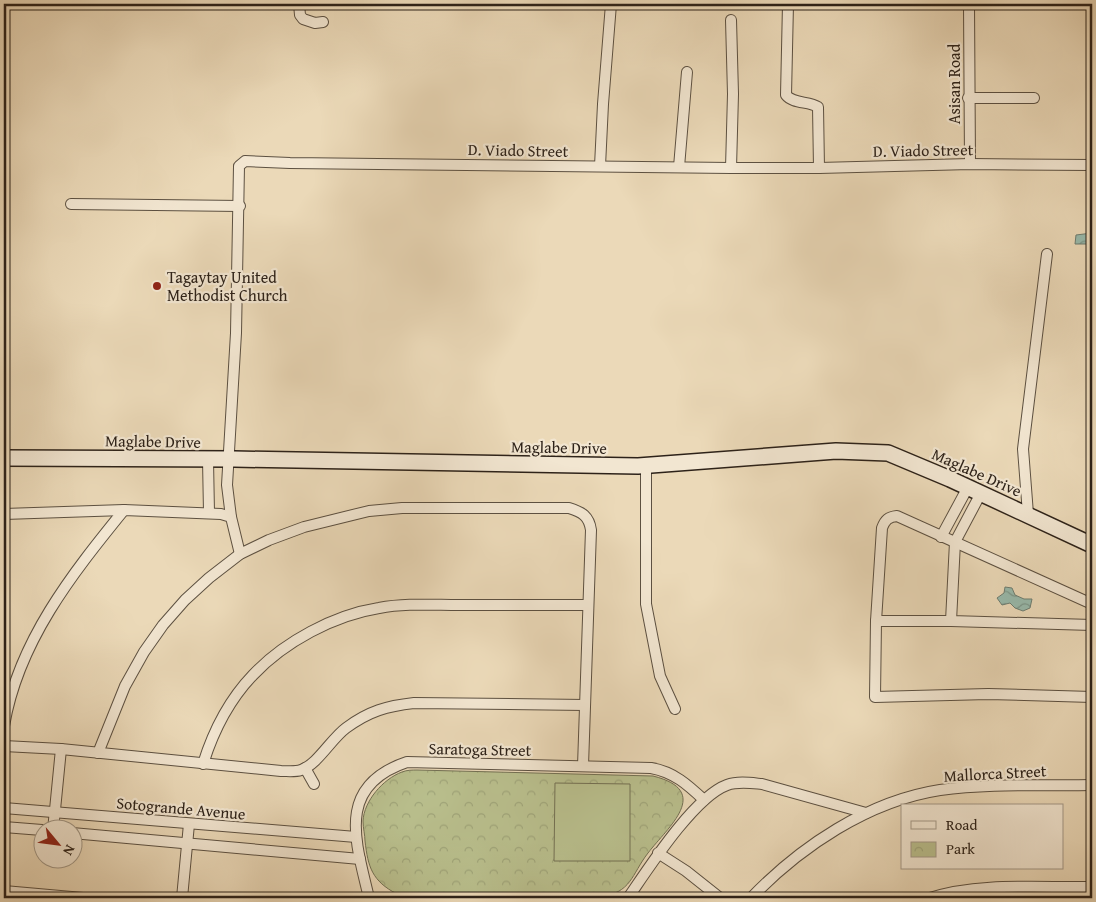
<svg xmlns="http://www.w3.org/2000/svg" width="1096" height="902" font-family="'Gentium Book Plus',serif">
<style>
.park{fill:url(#park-crowns);stroke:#737053}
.garden{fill:#b9bf8d;stroke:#737053}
.water{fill:url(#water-waves);stroke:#6d7d71}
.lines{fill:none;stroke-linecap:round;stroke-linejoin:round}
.street-casing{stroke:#5c5041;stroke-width:12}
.secondary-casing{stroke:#2d2219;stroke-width:18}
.street{stroke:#f2e6d1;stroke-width:10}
.secondary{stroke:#f2e6d1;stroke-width:15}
.poi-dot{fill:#8f2418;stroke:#f2e6d1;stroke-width:2}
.labels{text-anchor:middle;stroke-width:4.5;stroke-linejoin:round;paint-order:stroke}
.street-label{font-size:16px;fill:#2d2219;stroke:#f2e6d1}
.poi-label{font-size:16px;fill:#2d2219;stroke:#f2e6d1;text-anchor:start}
</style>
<defs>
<pattern id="park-crowns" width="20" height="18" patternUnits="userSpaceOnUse" patternTransform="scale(1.25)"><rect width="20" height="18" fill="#b9bf8d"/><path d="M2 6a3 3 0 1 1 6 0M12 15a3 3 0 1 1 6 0" fill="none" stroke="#9fa479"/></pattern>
<pattern id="water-waves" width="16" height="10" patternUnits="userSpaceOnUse" patternTransform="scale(1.25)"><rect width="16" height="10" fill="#98baac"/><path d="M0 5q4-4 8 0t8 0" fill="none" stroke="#7c978b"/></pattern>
</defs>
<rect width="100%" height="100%" fill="#ebd9b8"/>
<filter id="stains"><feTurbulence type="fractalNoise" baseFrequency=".004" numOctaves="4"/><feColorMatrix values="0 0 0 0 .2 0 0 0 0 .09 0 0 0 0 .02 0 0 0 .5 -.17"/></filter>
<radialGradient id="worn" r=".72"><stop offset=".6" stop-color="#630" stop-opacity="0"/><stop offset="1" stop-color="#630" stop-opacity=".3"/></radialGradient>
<path class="park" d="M417,770l236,6c60,15 15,51 -5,77 -17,22 -16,40 -49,44l-202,-3c-25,-13 -29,-27 -32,-53 0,-6 -2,-13 -2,-20 1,-20 20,-42 39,-49 5,-2 10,-2 15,-2z"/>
<path class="garden" d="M555,783l75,1v77h-76z"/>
<g class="water">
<path d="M1092,233v11h-17l1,-9z"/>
<path d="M1005,587l7,1 3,7 9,4h8l-2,9 -7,3 -8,-3 -5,-5 -8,2 -5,-7 7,-5z"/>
</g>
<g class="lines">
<defs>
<g id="street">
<path d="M299,4l1,11 3,4 12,4 8,-1"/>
<path d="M788,4l-2,91c7,9 23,6 32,12l1,61"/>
<path d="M969,4l1,160"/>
<path d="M968,98h66"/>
<path d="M600,166l3,-62 8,-100"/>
<path d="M679,167l8,-95"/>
<path d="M731,168l2,-74 -2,-74"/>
<path d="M71,204l169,2"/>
<path d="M208,460l1,52"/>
<path d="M646,466v138l14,72 15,33"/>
<path d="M981,493l-26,49 -4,79 141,4"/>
<path d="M4,514l120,-4 97,4 10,3 9,37"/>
<path d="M1028,514l-5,-65 24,-195"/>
<path d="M231,517l-4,-32 9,-152 3,-167 6,-5 45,2 441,5h88l151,-4 122,1"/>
<path d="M941,537l27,-50"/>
<path d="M1092,604l-195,-88c-9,1 -12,4 -15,12l-6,93 -1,76 113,-3 104,3"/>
<path d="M876,621h75"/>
<path d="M4,726c14,-84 68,-152 120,-216"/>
<path d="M4,746l57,3 220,22c7,0 14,1 20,-1 17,-6 30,-31 45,-42 23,-17 41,-22 68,-25l171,2"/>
<path d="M98,753l27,-67 19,-34 19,-27 22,-25 24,-22 31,-24 29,-14 35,-13 65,-16 33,-3h167c13,4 20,8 22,22l-8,236"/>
<path d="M203,764c10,-32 27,-65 50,-89 31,-33 81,-60 126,-67 26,-5 53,-3 80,-3 43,0 86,0 129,0"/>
<path d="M305,768l9,16"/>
<path d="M4,808l352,29"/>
<path d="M4,827l38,3"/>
<path d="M53,830l8,-81"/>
<path d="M72,833l288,26"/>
<path d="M658,853l28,18 34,27"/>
<path d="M4,891l79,7"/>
<path d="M182,898l7,-74"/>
<path d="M369,898c-13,-56 -34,-112 38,-136l244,6c23,4 37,17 53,32"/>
<path d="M628,898c20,-29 66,-101 99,-113 11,-4 24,-2 35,-1l104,29"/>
<path d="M751,898c49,-51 117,-97 189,-108 50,-7 102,-4 152,-5"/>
<path d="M930,898c49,-16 111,-10 162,-11"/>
</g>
<path id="secondary" d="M4,458l230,1 404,7 198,-15 52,2 62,26 142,66"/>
</defs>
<use href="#street" class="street-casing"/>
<use href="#secondary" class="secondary-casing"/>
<use href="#street" class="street"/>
<use href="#secondary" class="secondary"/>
</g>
<circle class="poi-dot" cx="157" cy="286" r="5"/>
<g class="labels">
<g class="street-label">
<text transform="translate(954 84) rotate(-90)" y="6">Asisan Road</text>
<text transform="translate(518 150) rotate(1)" y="6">D. Viado Street</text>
<text transform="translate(923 150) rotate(-1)" y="6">D. Viado Street</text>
<text transform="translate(153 441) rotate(1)" y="6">Maglabe Drive</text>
<text transform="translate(559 447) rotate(1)" y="6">Maglabe Drive</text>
<text transform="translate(977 472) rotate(24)" y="6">Maglabe Drive</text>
<text transform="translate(480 749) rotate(1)" y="6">Saratoga Street</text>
<text transform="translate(995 773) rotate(-3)" y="6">Mallorca Street</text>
<text transform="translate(181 808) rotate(5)" y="6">Sotogrande Avenue</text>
</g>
<g class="poi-label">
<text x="167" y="283">Tagaytay United<tspan x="167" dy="18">Methodist Church</tspan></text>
</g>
</g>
<rect width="1096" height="902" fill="none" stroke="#ebd9b8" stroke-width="20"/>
<rect x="5" y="5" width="1086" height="892" fill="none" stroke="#2d2219" stroke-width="2.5"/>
<rect x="10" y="10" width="1076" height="882" fill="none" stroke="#2d2219"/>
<rect x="901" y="804" width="162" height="65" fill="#f2e6d1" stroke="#a39887"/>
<rect x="911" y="821" width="25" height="8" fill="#f2e6d1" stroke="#a39887"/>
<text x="946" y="830" font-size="15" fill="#2d2219">Road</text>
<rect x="911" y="842" width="25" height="15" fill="url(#park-crowns)" stroke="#a39887"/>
<text x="946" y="854" font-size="15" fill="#2d2219">Park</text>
<g transform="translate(58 844) rotate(119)"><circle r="24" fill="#f2e6d1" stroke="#a39887"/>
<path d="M0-4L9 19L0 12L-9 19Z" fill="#8f2418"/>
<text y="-8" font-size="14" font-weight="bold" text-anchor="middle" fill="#2d2219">N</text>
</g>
<rect width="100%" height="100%" filter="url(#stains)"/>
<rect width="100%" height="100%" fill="url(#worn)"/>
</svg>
